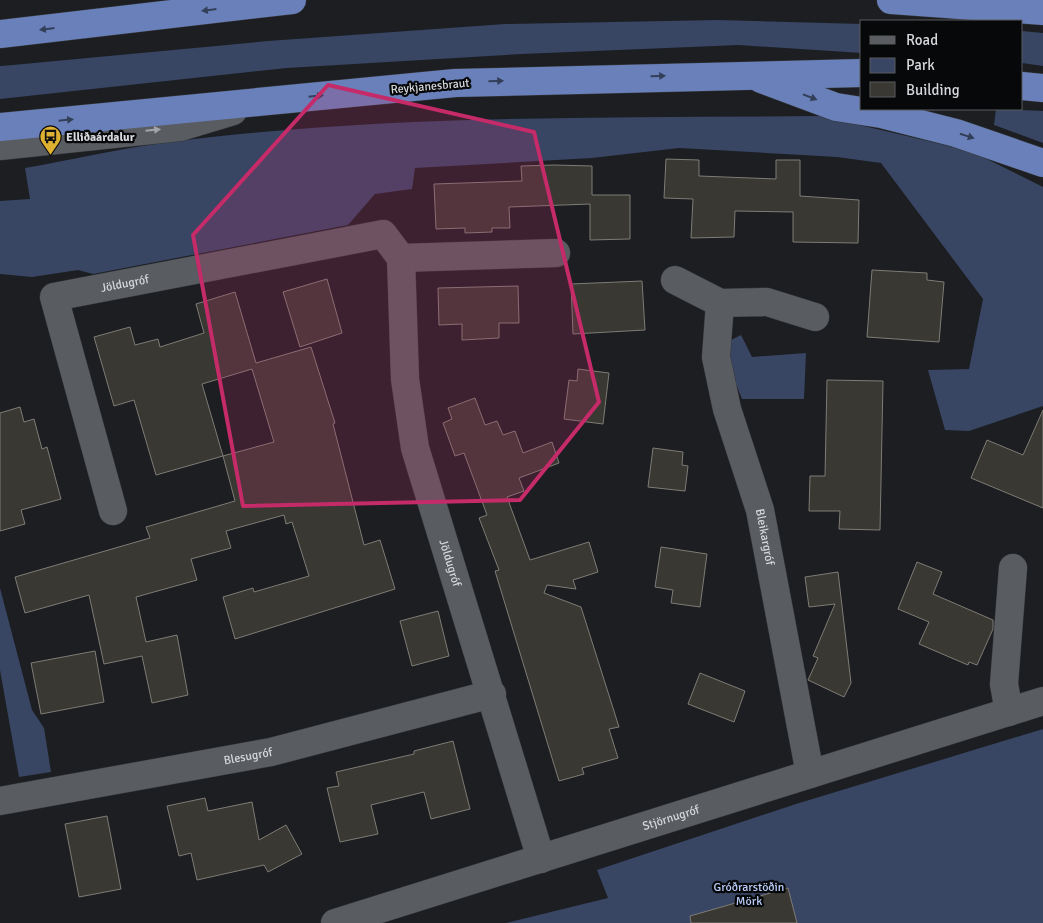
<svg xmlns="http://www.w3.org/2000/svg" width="1043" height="923" font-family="Signika,sans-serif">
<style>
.green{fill:#384563}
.building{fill:#3a3832;stroke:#7f7c76;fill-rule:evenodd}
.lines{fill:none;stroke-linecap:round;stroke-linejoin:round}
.minor-casing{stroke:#383a3e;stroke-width:29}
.highway-casing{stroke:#383a3e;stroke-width:29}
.minor{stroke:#595c61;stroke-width:28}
.highway{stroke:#6980ba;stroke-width:28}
.oneway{fill:#333e59}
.oneway2{fill:#a5a6ab}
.marked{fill:#c42b68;fill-opacity:0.2;stroke:#c42b68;stroke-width:4;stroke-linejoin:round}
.labels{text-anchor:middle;stroke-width:4.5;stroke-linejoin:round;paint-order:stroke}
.street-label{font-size:12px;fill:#d7d8dc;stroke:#07080a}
.poi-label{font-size:12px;font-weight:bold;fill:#d7d8dc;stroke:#07080a;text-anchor:start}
.park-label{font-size:12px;fill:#bdd0fd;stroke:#07080a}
</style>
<rect width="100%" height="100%" fill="#1c1e22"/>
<g class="green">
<path d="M718,20l144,4v29l-123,-8 -217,9 -235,14 -287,31v-33h2l266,-25 237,-17z"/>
<path d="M1022,31l21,2v33l-21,-3z"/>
<path d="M996,109l47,2v32l-49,-18z"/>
<path d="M821,116l150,35 72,36v219l-74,25 -24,-1 -17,-60 41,-1 14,-70 -102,-136 -44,-6 -158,-9 -87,10 -177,10 -3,21 -37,5 -27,31 -255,49 -15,-4 -46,7 -32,-3v-73l30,-2 -5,-31c46,-8 92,-19 138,-25 217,-29 439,-25 658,-27z"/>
<path d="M741,335l11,22 54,-4 -2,46h-62l-14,-35 1,-23z"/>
<path d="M0,588l32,122 12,18 7,44 -32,5 -19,-107z"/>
<path d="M1043,729v194h-537l102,-25 -11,-28 199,-66z"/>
</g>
<g class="building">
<path d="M666,159l33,1v16l77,3v-19h24v36l59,4 -1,43 -65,-1v-30l-58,-1 -1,26 -43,1 2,-39 -29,-1z"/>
<path d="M554,165l38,1v29h38v44l-40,1v-36l-81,3 1,21h-18v4l-27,1v-5l-29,1 -2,-45 88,-3 -1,-15z"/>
<path d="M872,270l55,3v7l17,2 -5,60 -72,-5z"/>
<path d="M327,279l15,54 -42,14 -17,-55z"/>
<path d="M642,281l3,49 -72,4 -2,-50z"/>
<path d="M518,286l1,37h-20v15l-37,2v-16l-23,1 -1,-37z"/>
<path d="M235,292l21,71 55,-16 24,76 -2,1 31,121 16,-5 15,49 -160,50 -12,-42 30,-9 1,4 55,-16 -17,-54 -6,2 -2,-9 -58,16 5,17 -40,11 6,21 -61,17 10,45 31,-7 11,60 -36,8 -10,-47 -38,8 -15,-69 -64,18 -10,-36 135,-39 -4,-11 89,-26 -12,-45 -67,19 -22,-75 -20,6 -20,-69 36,-10 5,18 23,-6 2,8 44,-14 -8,-29zM252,369l22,73 -51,14 -21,-72z"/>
<path d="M578,369l31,4 -6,51 -39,-5 5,-39 8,1z"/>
<path d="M827,380l56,1 -3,149 -41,-1 1,-18h-31l1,-35h15z"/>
<path d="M475,398l10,27 12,-4 6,14 12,-4 8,22 29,-11 7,21 -40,15 5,13 -17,6 23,63 59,-18 9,30 -25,8 3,9 -29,-4 -3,8 37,14 38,120 -10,2 9,29 -36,10 2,6 -25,7 -64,-210 4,-1 -20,-52 8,-3 -23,-62 -9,3 -12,-33 9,-4 -4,-11z"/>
<path d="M20,407l4,15 10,-3 8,30 5,-2 14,52 -40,11 4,14 -25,7v-118z"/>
<path d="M1043,410v98l-72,-30 16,-38 36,15z"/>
<path d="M653,448l30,4 -1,13 6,1 -3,25 -37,-4z"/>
<path d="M661,547l46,7 -7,53 -29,-4 2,-13 -18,-3z"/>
<path d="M917,562l25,10 -9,22 60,26v9l-16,36 -8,-3 -1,3 -49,-21 10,-22 -31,-13z"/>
<path d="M838,572l13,111 -7,14 -36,-17 10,-22 -5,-2 22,-52 -26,3 -4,-30z"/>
<path d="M438,611l11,45 -37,10 -12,-45z"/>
<path d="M95,651l9,51 -63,12 -10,-51z"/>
<path d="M700,673l45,18 -11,31 -46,-18z"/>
<path d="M453,741l17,68 -39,10 -7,-27 -53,13 7,29 -38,8 -13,-54 12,-2 -3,-14 78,-18v-3z"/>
<path d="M205,798l3,13 44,-9 7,38 27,-15 16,29 -34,18 -4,-7 -67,15 -6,-27 -12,3 -12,-50z"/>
<path d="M107,816l14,73 -42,8 -14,-73z"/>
<path d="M788,888l9,35h-106l-1,-7z"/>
</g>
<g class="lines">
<defs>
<g id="minor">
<path d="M0,146l180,-19 53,-16"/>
<path d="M401,258l155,-5"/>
<path d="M675,280l45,23 47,-1 48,15"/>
<path id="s1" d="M720,303l-4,54 11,52 33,101 50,264"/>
<path id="s2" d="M113,511l-59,-214 329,-63 18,24 4,121 10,69 126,411"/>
<path d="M1009,712l-5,-28 9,-116"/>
<path id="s3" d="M0,801l271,-49 221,-58"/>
<path id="s4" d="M335,923l708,-222"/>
</g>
<g id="highway">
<path d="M891,0l152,11"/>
<path d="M0,34l292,-34"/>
<path d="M761,79l75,28 45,7 75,19 87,30"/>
<path d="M1022,86l21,2"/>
<path d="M0,127l455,-44 407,-10"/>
</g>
</defs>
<use href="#minor" class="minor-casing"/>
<use href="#highway" class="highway-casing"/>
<use href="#minor" class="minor"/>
<use href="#highway" class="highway"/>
</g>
<defs><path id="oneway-solid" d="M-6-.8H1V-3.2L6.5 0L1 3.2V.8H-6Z" transform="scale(1.25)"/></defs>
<g class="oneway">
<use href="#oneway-solid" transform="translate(209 10) rotate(173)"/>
<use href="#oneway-solid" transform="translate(47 29) rotate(173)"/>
<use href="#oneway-solid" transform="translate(658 76) rotate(-2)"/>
<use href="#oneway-solid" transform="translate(496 81) rotate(-2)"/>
<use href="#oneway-solid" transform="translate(316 96) rotate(-6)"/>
<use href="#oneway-solid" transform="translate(810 97) rotate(21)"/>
<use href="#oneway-solid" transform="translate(66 120) rotate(-6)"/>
<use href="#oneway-solid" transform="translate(967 136) rotate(18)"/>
</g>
<use class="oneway2" href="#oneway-solid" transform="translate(153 130) rotate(-6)"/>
<path class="marked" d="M328,85l206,47 65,270 -79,98 -277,6 -50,-271z"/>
<defs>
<symbol id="bus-pin" viewBox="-11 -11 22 30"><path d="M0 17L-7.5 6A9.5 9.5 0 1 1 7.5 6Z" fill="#deb133" stroke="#07080a"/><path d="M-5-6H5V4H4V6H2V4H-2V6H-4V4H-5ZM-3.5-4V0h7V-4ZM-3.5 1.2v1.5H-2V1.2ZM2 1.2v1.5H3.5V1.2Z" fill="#111"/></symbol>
</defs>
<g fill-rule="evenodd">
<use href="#bus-pin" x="38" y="124" width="25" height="34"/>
</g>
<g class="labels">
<g class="street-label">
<text transform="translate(430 86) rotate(-5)" y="4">Reykjanesbraut</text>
<text dy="4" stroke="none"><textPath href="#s2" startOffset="294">Jöldugróf</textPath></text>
<text dy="4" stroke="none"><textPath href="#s1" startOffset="241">Bleikargróf</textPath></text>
<text dy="4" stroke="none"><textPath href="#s2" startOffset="898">Jöldugróf</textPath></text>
<text dy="4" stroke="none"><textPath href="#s3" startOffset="252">Blesugróf</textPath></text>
<text dy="4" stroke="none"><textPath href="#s4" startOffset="352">Stjörnugróf</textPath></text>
</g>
<g class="poi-label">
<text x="66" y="141">Elliðaárdalur</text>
</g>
<g class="park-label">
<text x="749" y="891">Gróðrarstöðin<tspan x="749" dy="14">Mörk</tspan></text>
</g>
</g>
<rect x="860" y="20" width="162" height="90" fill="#07080a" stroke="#5a5b5e"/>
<rect x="870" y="36" width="25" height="8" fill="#595c61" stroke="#5a5b5e"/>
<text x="906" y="45" font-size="15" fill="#d7d8dc">Road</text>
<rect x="870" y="58" width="25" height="15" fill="#384563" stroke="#5a5b5e"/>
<text x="906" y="70" font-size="15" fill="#d7d8dc">Park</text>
<rect x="870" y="82" width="25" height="15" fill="#3a3832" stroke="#5a5b5e"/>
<text x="906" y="95" font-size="15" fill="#d7d8dc">Building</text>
</svg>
